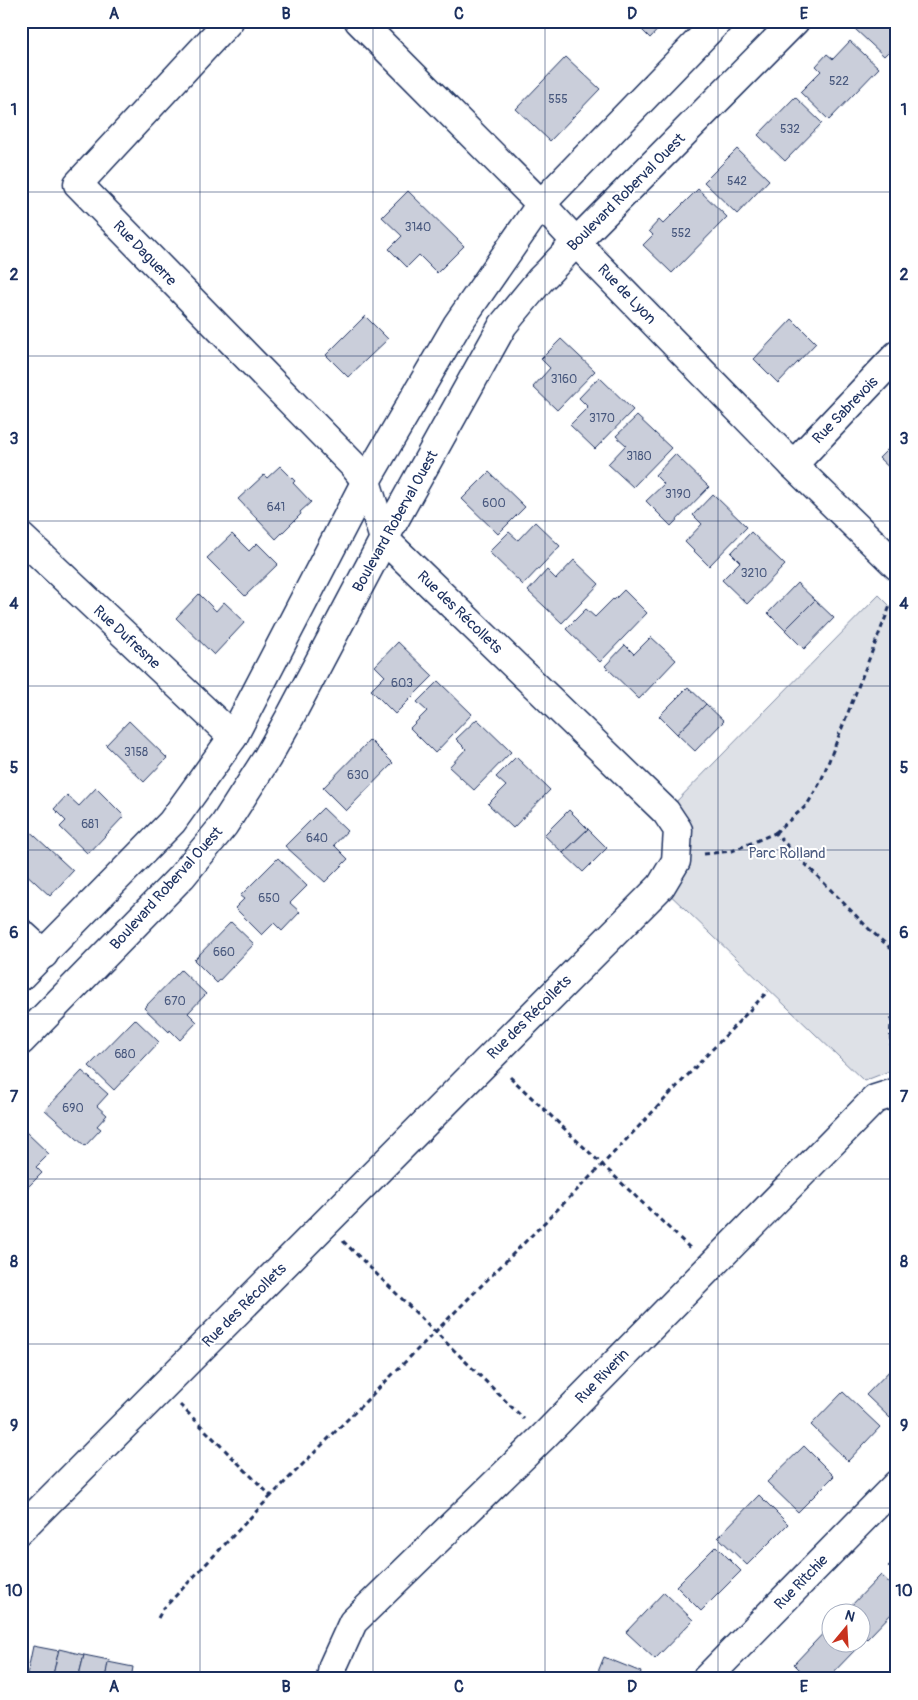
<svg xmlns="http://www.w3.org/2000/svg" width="918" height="1700" font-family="Pangolin,sans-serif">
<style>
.green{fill:#dee1e7;stroke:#7c88a2}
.building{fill:#caceda;stroke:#1b2f5e}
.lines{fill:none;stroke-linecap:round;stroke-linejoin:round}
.minor-casing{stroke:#1b2f5e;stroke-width:31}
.path{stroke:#1b2f5e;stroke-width:3;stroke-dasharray:5 4;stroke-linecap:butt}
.minor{stroke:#fff;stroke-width:28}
.grid{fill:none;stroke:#1b2f5e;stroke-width:1;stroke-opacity:0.55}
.labels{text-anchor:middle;stroke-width:4;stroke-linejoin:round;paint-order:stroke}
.number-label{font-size:12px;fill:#47577d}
.street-label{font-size:15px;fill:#1b2f5e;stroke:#fff}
.park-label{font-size:15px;fill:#4c5c80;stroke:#fff}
.neatline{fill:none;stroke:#1b2f5e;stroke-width:2}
.grid-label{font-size:16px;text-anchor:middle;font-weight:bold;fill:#1b2f5e}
</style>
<rect width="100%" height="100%" fill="#fff"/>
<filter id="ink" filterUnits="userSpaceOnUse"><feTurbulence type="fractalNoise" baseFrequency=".02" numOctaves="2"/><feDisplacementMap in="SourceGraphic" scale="10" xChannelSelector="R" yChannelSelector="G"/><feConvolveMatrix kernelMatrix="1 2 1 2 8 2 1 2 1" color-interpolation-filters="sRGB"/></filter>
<g filter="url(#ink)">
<path class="green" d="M879,595l18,18v455l-33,13 -203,-195 5,-74z"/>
<g class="building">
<path d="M633,21h33l-16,17z"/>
<path d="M862,21h35v22l-13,13 -29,-27z"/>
<path d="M850,41l29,27 -50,52 -29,-28 21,-21 -5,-5 11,-12 6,5z"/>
<path d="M566,57l34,32 -50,52 -34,-32z"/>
<path d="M795,97l27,26 -37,38 -27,-26z"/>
<path d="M737,149l32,31 -32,34 -33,-32z"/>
<path d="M698,189l29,28 -55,56 -29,-28 10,-10 -4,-4 10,-11 4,4z"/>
<path d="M408,191l56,55 -27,27 -18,-18 -12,12 -18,-18 13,-13 -20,-19z"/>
<path d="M365,316l23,23 -40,38 -22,-22z"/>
<path d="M792,319l24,24 -38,40 -24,-24z"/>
<path d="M561,339l34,32 -38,39 -24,-23 17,-19 -9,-9z"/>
<path d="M599,377l34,33 -38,39 -25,-24 18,-18 -9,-9z"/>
<path d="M637,416l34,32 -38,39 -25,-23 18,-19 -10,-9z"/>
<path d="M897,440v35l-18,-17z"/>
<path d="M675,454l34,33 -38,39 -25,-25 18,-17 -9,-9z"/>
<path d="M280,466l15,15 -2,2 18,19 -11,10 1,2 -25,25 -38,-40 26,-24 3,3z"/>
<path d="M489,472l36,35 -27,27 -36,-35z"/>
<path d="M713,494l34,33 -38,39 -24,-24 17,-18 -9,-9z"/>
<path d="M535,522l25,24 -37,39 -34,-33 20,-20 9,8z"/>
<path d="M751,532l34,33 -38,39 -25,-24 18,-18 -9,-9z"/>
<path d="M232,534l17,17 8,-8 21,21 -33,32 -38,-38z"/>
<path d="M574,560l25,24 -37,39 -34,-32 19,-21 9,9z"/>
<path d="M797,583l18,17 -30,30 -17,-17z"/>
<path d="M624,590l23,23 -47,49 -34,-33 20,-20 9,8 18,-18 1,1z"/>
<path d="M199,594l17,17 8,-9 21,20 -31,33 -38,-37z"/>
<path d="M815,600l19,18 -30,31 -19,-19z"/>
<path d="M651,637l25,23 -37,39 -34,-33 20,-21 9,9z"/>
<path d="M398,642l35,34 -38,38 -24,-24 14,-14 -10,-10z"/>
<path d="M438,681l34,33 -37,39 -25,-25 17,-17 -10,-9z"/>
<path d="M688,687l18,17 -29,30 -18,-18z"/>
<path d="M706,704l18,17 -29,30 -18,-17z"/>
<path d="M477,719l34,33 -37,38 -25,-23 17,-18 -10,-10z"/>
<path d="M129,721l38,37 -23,24 -38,-37z"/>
<path d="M370,740l23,23 -47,48 -23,-23z"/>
<path d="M516,757l34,33 -37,38 -25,-24 18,-18 -10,-9z"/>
<path d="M96,788l28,28 -36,38 -28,-27 6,-6 -12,-12 13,-14 12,11z"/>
<path d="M323,808l24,23 -13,14 14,14 -23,23 -40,-36z"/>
<path d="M569,810l19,19 -25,24 -19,-18z"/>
<path d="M23,825l50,46 -23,25 -29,-27v-41z"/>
<path d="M588,829l19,19 -24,24 -20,-19z"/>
<path d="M278,858l29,28 -17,17 10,9 -18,19 -8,-8 -12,12 -27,-27 9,-9 -4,-3z"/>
<path d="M231,922l23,22 -37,39 -23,-23z"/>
<path d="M181,970l25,24 -18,19 9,9 -17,18 -10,-10 -1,2 -25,-24z"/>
<path d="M135,1019l24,23 -45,48 -25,-24z"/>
<path d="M82,1071l26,23 -11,12 10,9 -10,11 4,3 -16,17 -40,-36z"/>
<path d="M26,1132l23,22 -13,13 6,6 -21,21v-57z"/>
<path d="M897,1363v49l-7,6 -24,-23z"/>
<path d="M843,1392l37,35 -32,34 -37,-36z"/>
<path d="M804,1446l30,30 -36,36 -31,-30z"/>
<path d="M759,1495l29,29 -41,41 -29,-28z"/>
<path d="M716,1546l25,25 -40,40 -25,-25z"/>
<path d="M897,1558v17l-9,-9z"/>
<path d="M881,1575l16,15v18l-30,31 -7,-7v-20h-15z"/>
<path d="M664,1592l29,28 -38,39 -29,-27z"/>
<path d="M830,1626v16h21l6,6 -30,31h-18l-15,-15z"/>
<path d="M33,1646l26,5 -7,28 -25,-4z"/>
<path d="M59,1649l25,6 -6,24h-26z"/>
<path d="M84,1655l25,5 -4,19h-27z"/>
<path d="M604,1657l37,15 -3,7h-43z"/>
<path d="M108,1662l25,5 -2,12h-26z"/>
<path d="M161,1672l27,6 -1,1h-27z"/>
</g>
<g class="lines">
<defs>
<g id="minor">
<path d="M359,21l182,183 50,54 202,207 104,101"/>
<path d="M793,465l104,-110"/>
<path d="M21,537l212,200"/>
<path d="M21,933l23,21"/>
<path d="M21,976l151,-154 61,-85 133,-256 91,-156 84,-121 177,-183"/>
<path d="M21,1041l161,-165 42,-51 43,-67 23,-41 94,-178 119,-214 37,-45 8,-8 28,-30 219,-221"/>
<path d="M21,1529l640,-643 15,-25 2,-31 -12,-18 -282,-273 -18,-58 -13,-16 -275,-281 151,-163"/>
<path d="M331,1679l2,-13 20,-44 190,-185 332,-338 22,-7"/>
<path d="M706,1679l191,-195"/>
</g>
</defs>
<use href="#minor" class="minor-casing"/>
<g class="path">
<path d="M775,833l32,-28 14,-24 69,-175"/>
<path d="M704,854l28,-3 43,-18 95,97 27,24"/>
<path d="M893,1067c-2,-20 -6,-44 4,-63"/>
<path d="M510,1077l180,171"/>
<path d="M343,1241l181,178"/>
<path d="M180,1405l91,91 331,-331 166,-174"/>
<path d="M158,1618l5,-9 108,-113"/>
</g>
<use href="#minor" class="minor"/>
</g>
</g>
<path class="grid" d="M200,21v1658M373,21v1658M545,21v1658M718,21v1658M21,192h876M21,356h876M21,521h876M21,686h876M21,850h876M21,1014h876M21,1179h876M21,1344h876M21,1508h876"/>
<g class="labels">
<g class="number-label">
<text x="839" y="85">522</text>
<text x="558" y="103">555</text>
<text x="790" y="133">532</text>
<text x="737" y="185">542</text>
<text x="418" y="231">3140</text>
<text x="681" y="237">552</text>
<text x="564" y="383">3160</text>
<text x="602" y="422">3170</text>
<text x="639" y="460">3180</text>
<text x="678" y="498">3190</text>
<text x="494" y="507">600</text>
<text x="276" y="511">641</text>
<text x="754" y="577">3210</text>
<text x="402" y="687">603</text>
<text x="136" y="756">3158</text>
<text x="358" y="779">630</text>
<text x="90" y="828">681</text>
<text x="317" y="842">640</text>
<text x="269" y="902">650</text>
<text x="224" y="956">660</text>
<text x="175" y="1005">670</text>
<text x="125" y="1058">680</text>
<text x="73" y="1112">690</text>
</g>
<g class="street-label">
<text transform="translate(626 192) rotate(-45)" y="5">Boulevard Roberval Ouest</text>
<text transform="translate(145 253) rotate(46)" y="5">Rue Daguerre</text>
<text transform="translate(627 294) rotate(46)" y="5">Rue de Lyon</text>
<text transform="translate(845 410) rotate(-46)" y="5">Rue Sabrevois</text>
<text transform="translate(395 521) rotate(-61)" y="5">Boulevard Roberval Ouest</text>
<text transform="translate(460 612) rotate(44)" y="5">Rue des Récollets</text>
<text transform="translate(127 637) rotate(43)" y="5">Rue Dufresne</text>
<text transform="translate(166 888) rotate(-48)" y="5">Boulevard Roberval Ouest</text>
<text transform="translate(529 1017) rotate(-45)" y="5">Rue des Récollets</text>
<text transform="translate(244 1305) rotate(-45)" y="5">Rue des Récollets</text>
<text transform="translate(602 1376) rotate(-46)" y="5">Rue Riverin</text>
<text transform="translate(801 1582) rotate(-46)" y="5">Rue Ritchie</text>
</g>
<g class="park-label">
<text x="787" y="858">Parc Rolland</text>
</g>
</g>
<rect width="918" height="1700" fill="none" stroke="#fff" stroke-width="55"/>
<g transform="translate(846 1628) rotate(18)"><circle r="24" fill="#ffffff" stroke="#a4acbf"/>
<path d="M0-4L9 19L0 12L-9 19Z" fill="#c8321e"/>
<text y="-8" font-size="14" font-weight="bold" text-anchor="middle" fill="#1b2f5e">N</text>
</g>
<rect x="28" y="28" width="862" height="1644" class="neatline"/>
<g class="grid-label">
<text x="114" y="19">A</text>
<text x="286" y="19">B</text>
<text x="459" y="19">C</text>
<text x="632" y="19">D</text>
<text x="804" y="19">E</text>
<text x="14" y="115">1</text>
<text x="904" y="115">1</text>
<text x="14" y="280">2</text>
<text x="904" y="280">2</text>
<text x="14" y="444">3</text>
<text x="904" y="444">3</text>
<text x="14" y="609">4</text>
<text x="904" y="609">4</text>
<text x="14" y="773">5</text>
<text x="904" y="773">5</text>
<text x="14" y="938">6</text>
<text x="904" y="938">6</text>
<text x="14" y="1102">7</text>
<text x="904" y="1102">7</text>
<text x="14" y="1267">8</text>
<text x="904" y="1267">8</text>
<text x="14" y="1431">9</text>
<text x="904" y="1431">9</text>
<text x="14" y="1596">10</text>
<text x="904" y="1596">10</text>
<text x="114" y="1692">A</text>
<text x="286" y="1692">B</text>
<text x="459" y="1692">C</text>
<text x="632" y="1692">D</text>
<text x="804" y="1692">E</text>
</g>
</svg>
